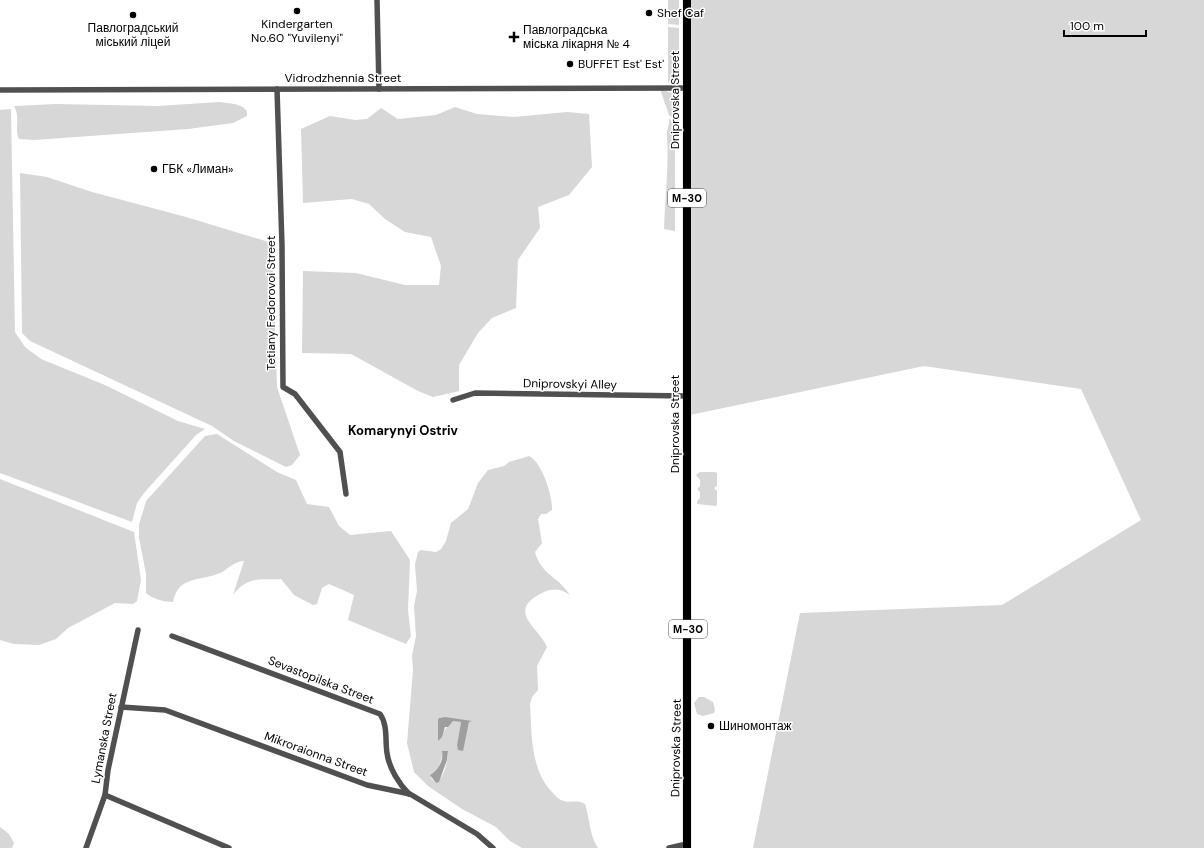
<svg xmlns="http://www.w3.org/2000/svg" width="1204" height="848" font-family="'DM Sans',sans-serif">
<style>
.green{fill:#d7d7d7;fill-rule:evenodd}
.water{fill:#9e9e9e}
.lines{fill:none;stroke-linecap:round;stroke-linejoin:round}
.highway-casing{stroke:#dbdbdb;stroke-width:9}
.minor{stroke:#505050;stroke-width:5.5}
.highway{stroke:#000;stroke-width:8}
.poi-dot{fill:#000;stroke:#fff;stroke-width:1.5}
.labels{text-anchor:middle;stroke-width:3;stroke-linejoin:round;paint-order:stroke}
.shield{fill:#fff;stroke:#4c4c4c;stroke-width:1}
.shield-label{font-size:11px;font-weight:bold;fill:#000}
.poi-label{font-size:12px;fill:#000;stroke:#fff;text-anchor:start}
.street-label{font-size:12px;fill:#000;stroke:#fff}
.neighbourhood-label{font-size:13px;font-weight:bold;fill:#000;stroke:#fff}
</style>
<rect width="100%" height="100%" fill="#fff"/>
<g class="green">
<path d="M668,0h11v25l-11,-1z"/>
<path d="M685,0h519v848h-451l47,-235 202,-8 139,-85 -60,-131 -157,-23 -239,50z"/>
<path d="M668,27l11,1v47l-2,5 -9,3z"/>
<path d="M660,89l12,4 5,5 1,26 -9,-9z"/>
<path d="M219,102l16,2 8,3 4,4v5l-14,7 -45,6 -154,11 -15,-1c-5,-10 2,-21 -5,-33l42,-2 102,2z"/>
<path d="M455,107l22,7 37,3 53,-5 22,2 3,53 -23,28 -31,12 2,21 -22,32 -2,48 -24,10 -14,15 -19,32v26l-26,6 -15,-6 -67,-37 -49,-1 1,-82 53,2 49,12h34l2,-19 -10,-29 -26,-5 -20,-13 -16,-15 -17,-5 -49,4 -2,-74 29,-13 25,4 12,-1 14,-11 17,11 38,-4z"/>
<path d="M11,109l4,223 10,15 16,12 64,26 73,36 27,8 -9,6 -52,58 -7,10 -5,19 -132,-49v-363z"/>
<path d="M669,118l6,8 -3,2v8l3,5v90l-11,-2c1,-31 5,-62 3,-93 -1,-6 3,-11 2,-18z"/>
<path d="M20,173l27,4 45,15 94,25 86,26 5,144 23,68 -8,10 -6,2 -52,-26 -22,-15 -182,-85 -8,-8z"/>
<path d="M217,434l60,38 19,8 11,24 22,3 10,19 11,9 41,-4 19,29 -2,50 3,26 -5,8 -58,-24 6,-25 -25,-11 -7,4 -5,16 -4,1 -19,-10 -13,-16c-22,1 -34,-3 -48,16l11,-34c-9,0 -15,7 -22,11 -13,7 -32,5 -42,15 -4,4 -6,10 -7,15 -8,0 -21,-3 -27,-9v-19l-7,-36v-13l7,-24 59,-65z"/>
<path d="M529,456c13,6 24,41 23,54l-6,4h-5l-3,5 4,24 -7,9c7,24 22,23 35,43 -9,-6 -16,-7 -26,-3 -40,19 -5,35 3,55l-10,19 1,24 -6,7 -2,7c2,30 0,65 22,88 3,3 6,7 9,8 9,4 16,-1 24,4 5,15 4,31 13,44h-76l-12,-7 -14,-14 -34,-18 -34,-23 -14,-14 -7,-29 6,-73 -1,-14 4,-20 -2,-30 3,-15 -2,-26 3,-13 3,-2 15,2 5,-3 5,-8 5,-18 17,-14 10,-26 10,-13 16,-4 5,-4zM441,717l28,7 -3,7 -3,18 -6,-3 4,-24 -8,-1c-8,7 -9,11 -15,19v-16zM448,751c0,10 -4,27 -12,32l-5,-5 7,-8 5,-17z"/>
<path d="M700,472h15l2,1v13l-3,2 3,3v13l-1,2 -19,-2v-3l3,-3v-6l-3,-3 3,-3v-6l-4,-5z"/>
<path d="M0,479l134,53 7,48 -4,21 -4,3 -18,-1 -47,25 -12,11 -17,6 -25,-1 -14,-4z"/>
<path d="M699,697h5l9,5 2,8 -1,3 -11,3 -6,-2 -3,-11z"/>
<path d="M0,827l9,7 5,9 -2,5h-12z"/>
</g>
<g class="water">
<path d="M445,717l27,4 -3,1 -6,29 -5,-1 -1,-5 4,-23 -8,-1 -5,6h-3l-3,10 -4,4v-21l1,-2z"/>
<path d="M442,751h6l-1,9 -8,22 -3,1 -6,-8c8,-4 14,-15 12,-24z"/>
</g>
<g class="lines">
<defs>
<path id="highway" d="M687,848v-848"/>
</defs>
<use href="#highway" class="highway-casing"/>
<g class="minor">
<path d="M377,0l2,89"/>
<path d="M277,89l5,157 1,141 12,7 45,58 6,42"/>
<path d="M0,90l687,-2"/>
<path d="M453,400l22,-7 212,3"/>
<path d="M172,636l208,78c8,11 5,27 7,39 2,15 12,31 22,41"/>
<path d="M121,707l44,3 202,75 43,9 67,40 16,14"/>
<path d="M105,795l124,53"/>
<path d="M86,848l19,-53 3,-25 30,-140"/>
<path d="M669,848l18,-4"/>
</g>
<use href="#highway" class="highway"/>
</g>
<g class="poi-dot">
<circle cx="297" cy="11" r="4"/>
<circle cx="649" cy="13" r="4"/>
<circle cx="133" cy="15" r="4"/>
<path d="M512 31h4v4h4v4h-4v4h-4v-4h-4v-4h4z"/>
<circle cx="570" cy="64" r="4"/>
<circle cx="154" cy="169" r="4"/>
<circle cx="711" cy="726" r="4"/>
</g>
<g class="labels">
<g class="shield">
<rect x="668" y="189" width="38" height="18" rx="3"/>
<rect x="669" y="620" width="38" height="18" rx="3"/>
</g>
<g class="shield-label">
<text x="687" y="202">М-30</text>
<text x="688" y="633">М-30</text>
</g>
<g class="poi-label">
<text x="657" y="17">Shef Caf</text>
<text x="297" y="28" text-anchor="middle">Kindergarten<tspan x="297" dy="14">No.60 "Yuvilenyi"</tspan></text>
<text x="133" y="32" text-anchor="middle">Павлоградський<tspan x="133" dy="14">міський ліцей</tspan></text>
<text x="523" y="34">Павлоградська<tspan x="523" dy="14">міська лікарня № 4</tspan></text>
<text x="578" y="68">BUFFET Est' Est'</text>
<text x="162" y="173">ГБК «Лиман»</text>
<text x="719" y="730">Шиномонтаж</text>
</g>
<g class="street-label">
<text x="343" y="82">Vidrodzhennia Street</text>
<text transform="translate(675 100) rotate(-90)" y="4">Dniprovska Street</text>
<text transform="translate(271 303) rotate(-90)" y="4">Tetiany Fedorovoi Street</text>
<text transform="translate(570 384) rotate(1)" y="4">Dniprovskyi Alley</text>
<text transform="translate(675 424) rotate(-90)" y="4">Dniprovska Street</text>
<text transform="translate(321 680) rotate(21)" y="4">Sevastopilska Street</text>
<text transform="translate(104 738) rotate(-79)" y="4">Lymanska Street</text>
<text transform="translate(676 748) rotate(-89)" y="4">Dniprovska Street</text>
<text transform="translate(316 754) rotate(20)" y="4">Mikroraionna Street</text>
</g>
<g class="neighbourhood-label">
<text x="403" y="435">Komarynyi Ostriv</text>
</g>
</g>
<path d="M1064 30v6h82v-6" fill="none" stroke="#000000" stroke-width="2"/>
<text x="1070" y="30" font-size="12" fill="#000000" stroke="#ffffff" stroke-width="3" paint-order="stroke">100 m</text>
</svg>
